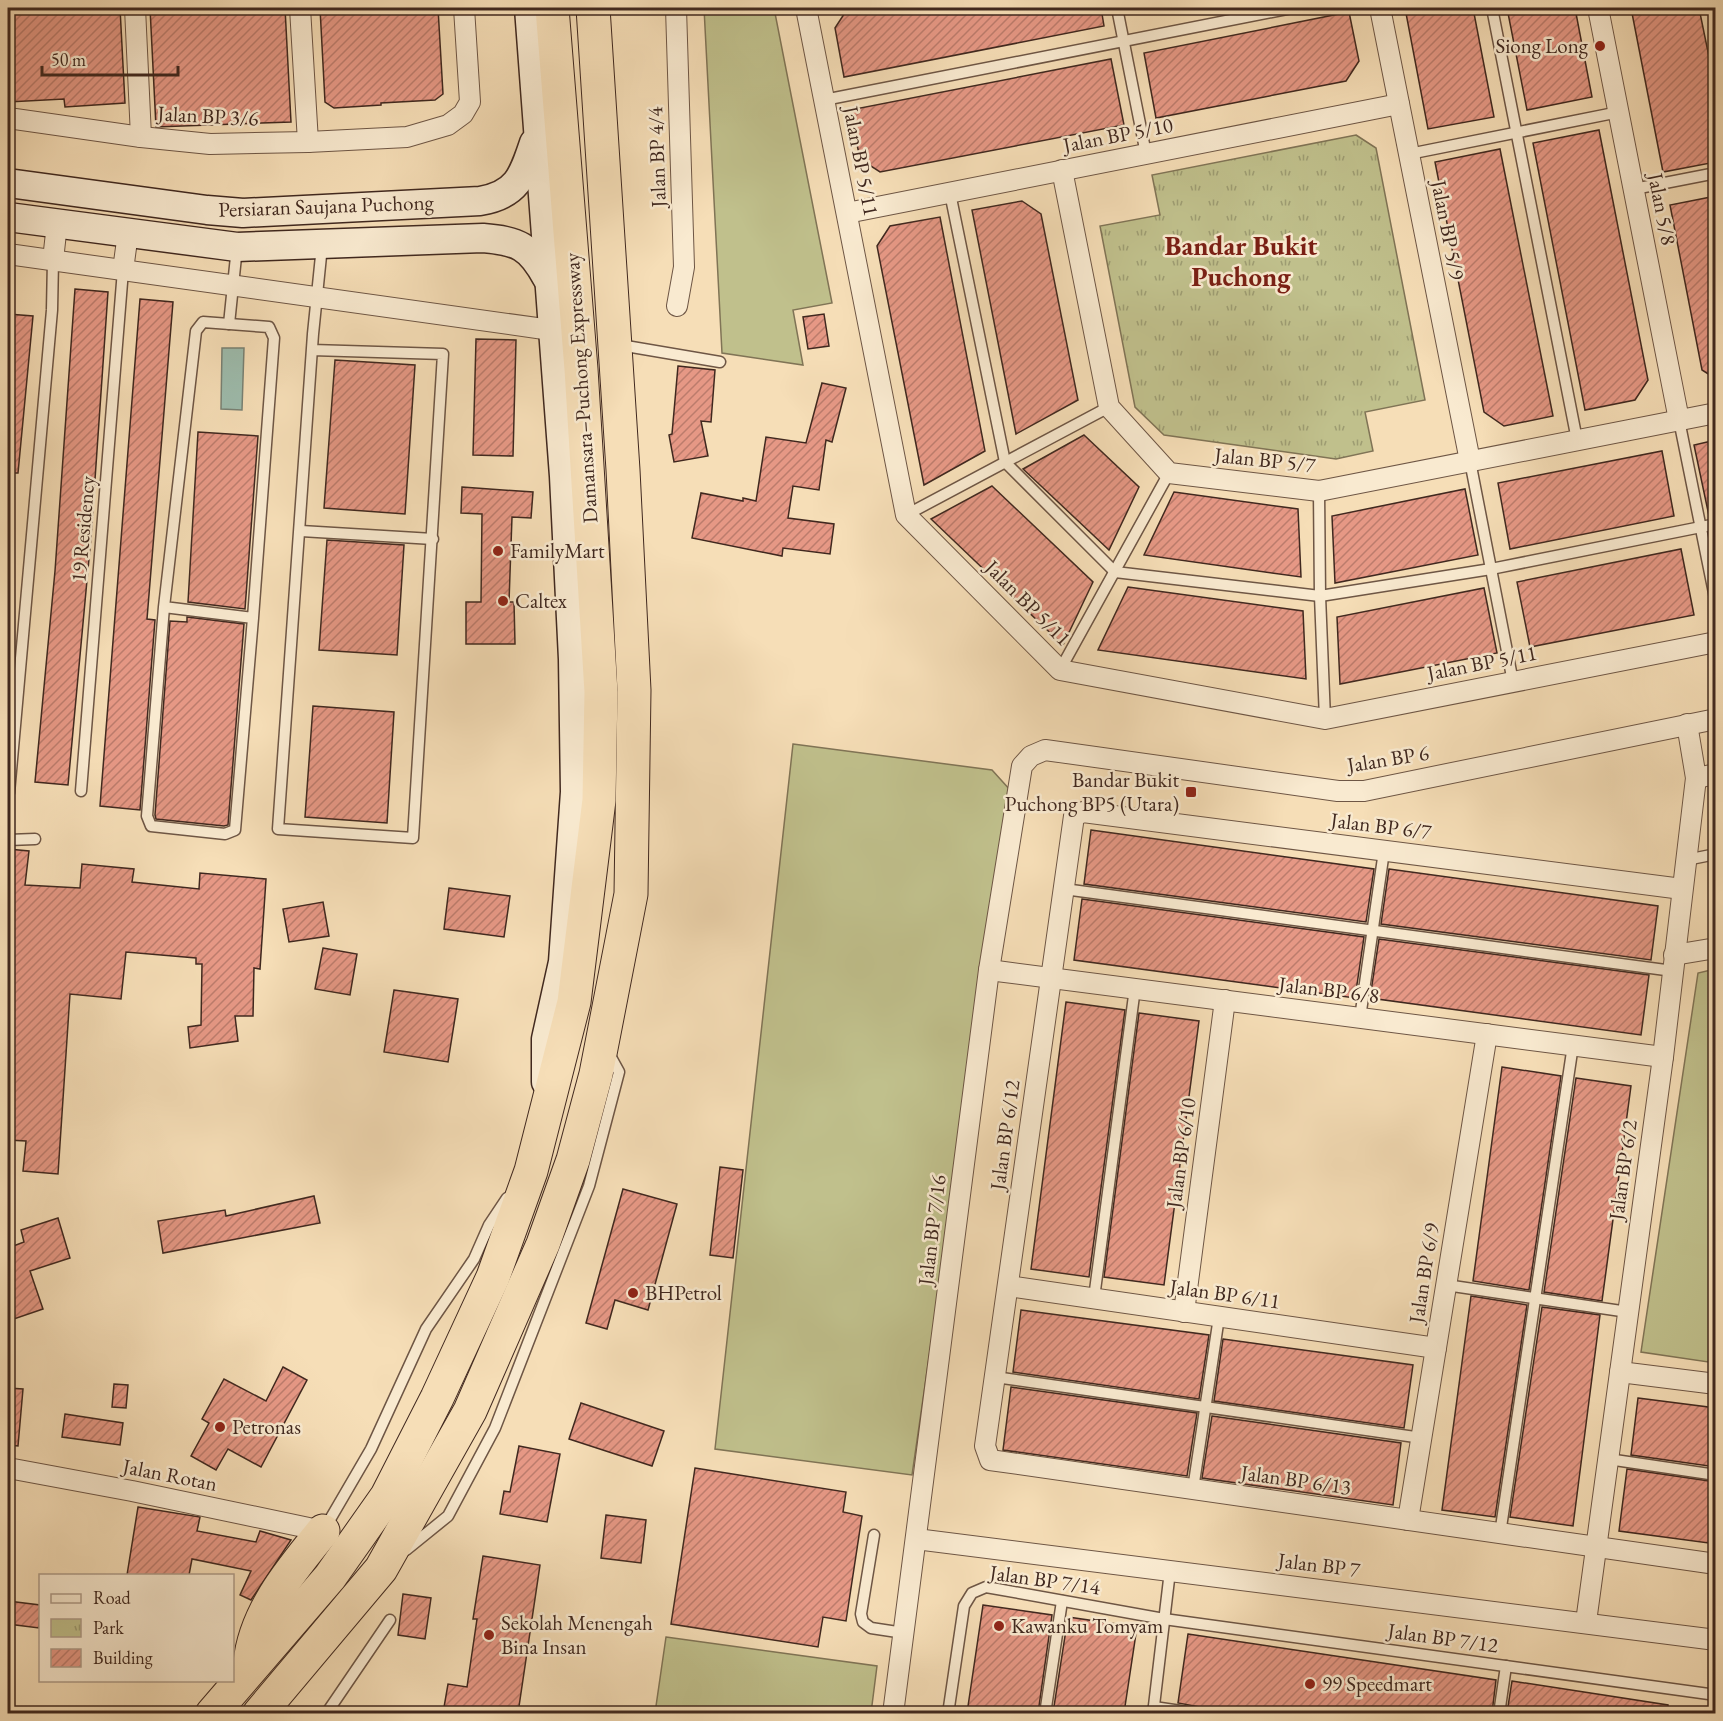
<svg xmlns="http://www.w3.org/2000/svg" width="1723" height="1721" font-family="'EB Garamond',serif">
<style>
.grass{fill:#c0c08c;stroke:#807456;stroke-width:1.5}
.park{fill:url(#park-tufts);stroke:#807456;stroke-width:1.5}
.water{fill:#9dbcad;stroke:#788174;stroke-width:1.5}
.building{fill:url(#building-hatch);stroke:#40281f;stroke-width:1.5}
.lines{fill:none;stroke-linecap:round;stroke-linejoin:round}
.lane-casing{stroke:#6e5645;stroke-width:13}
.street-casing{stroke:#6e5645;stroke-width:22}
.secondary-casing{stroke:#40281f;stroke-width:31}
.highway-casing{stroke:#40281f;stroke-width:35}
.lane{stroke:#f9ead0;stroke-width:10}
.street{stroke:#f9ead0;stroke-width:20}
.secondary{stroke:#f9ead0;stroke-width:28}
.highway{stroke:#f6deb7;stroke-width:33}
.poi-dot{fill:#8f2418;stroke:#f9ead0;stroke-width:2}
.labels{text-anchor:middle;stroke-width:5;stroke-linejoin:round;paint-order:stroke}
.poi-label{font-size:21px;fill:#40281f;stroke:#f9ead0;text-anchor:start}
.street-label{font-size:21px;fill:#40281f;stroke:#f9ead0}
.district-label{font-size:27px;font-weight:bold;fill:#7a1f14;stroke:#f9ead0}
</style>
<defs>
<pattern id="park-tufts" width="24" height="20" patternUnits="userSpaceOnUse" patternTransform="scale(1.5)"><rect width="24" height="20" fill="#c0c08c"/><path d="M3 7l-1-3M5 7V3M7 7l1-3M15 17l-1-3M17 17v-4M19 17l1-3" fill="none" stroke="#9d9c72"/></pattern>
<pattern id="building-hatch" width="6" height="6" patternUnits="userSpaceOnUse" patternTransform="scale(1.5)"><rect width="6" height="6" fill="#e69885"/><path d="M-1 1l2-2M0 6l6-6M5 7l2-2" fill="none" stroke="#bc7c6c"/></pattern>
</defs>
<rect width="100%" height="100%" fill="#f6deb7"/>
<filter id="stains"><feTurbulence type="fractalNoise" baseFrequency=".00333" numOctaves="4"/><feColorMatrix values="0 0 0 0 .2 0 0 0 0 .09 0 0 0 0 .02 0 0 0 .5 -.17"/></filter>
<radialGradient id="worn" r=".72"><stop offset=".6" stop-color="#630" stop-opacity="0"/><stop offset="1" stop-color="#630" stop-opacity=".3"/></radialGradient>
<g class="grass">
<path d="M704,8h70l58,295 -39,7 10,55 -81,-12z"/>
<path d="M793,744l199,26 19,21 -99,684 -197,-26z"/>
<path d="M1715,969h1l-1,394 -74,-11 57,-379z"/>
<path d="M666,1637l211,29 -6,47h-216z"/>
</g>
<path class="park" d="M1356,135l20,13 49,252 -60,12 8,39 -37,8 -172,-24 -29,-28 -35,-181 60,-11 -8,-40z"/>
<path class="water" d="M222,348h22l-2,62 -21,-1z"/>
<g class="building">
<path d="M8,8h112l5,95 -60,4 -1,-8 -56,3z"/>
<path d="M150,8h135l6,114 -135,5z"/>
<path d="M320,8h118l5,86 -8,6 -54,3v2l-47,3 -9,-6z"/>
<path d="M848,8h253l3,18 -260,51 -9,-49z"/>
<path d="M1405,8h68l21,109 -66,12z"/>
<path d="M1507,8h68l17,89 -65,13z"/>
<path d="M1631,8h68l17,83v71l-53,10z"/>
<path d="M1349,12l10,49 -13,20 -190,37 -12,-65z"/>
<path d="M1111,59l13,66 -244,47 -20,-13 -10,-49z"/>
<path d="M1599,130l49,250 -13,20 -50,10 -52,-267z"/>
<path d="M1500,149l53,267 -49,10 -20,-14 -49,-250z"/>
<path d="M1716,196v183l-14,-9 -32,-165z"/>
<path d="M1022,201l19,13 37,186 -62,34 -44,-224z"/>
<path d="M940,217l45,234 -61,34 -47,-239 13,-20z"/>
<path d="M75,289l33,3 -17,245 -23,248 -33,-3 20,-211z"/>
<path d="M140,299l33,3 -26,317 8,1 -15,190 -40,-4z"/>
<path d="M8,314l25,2 -15,157h-10z"/>
<path d="M824,314l5,32 -21,3 -5,-32z"/>
<path d="M476,339l40,1 -3,116 -40,-1z"/>
<path d="M335,360l80,5 -10,149 -81,-6z"/>
<path d="M678,366l37,4 -4,52 -10,-1 7,35 -34,6 -5,-27 3,-1z"/>
<path d="M822,383l24,5 -14,54 -6,-2 -7,50 -26,-4 -5,32 46,6 -4,30 -47,-6 -1,8 -90,-18 9,-45 42,8v-3l13,3 10,-64 40,6z"/>
<path d="M198,432l60,4 -13,173 -57,-7z"/>
<path d="M1084,435l55,52 -30,63 -86,-81z"/>
<path d="M1716,440v75l-7,1 -15,-71z"/>
<path d="M1662,451l12,65 -164,33 -12,-66z"/>
<path d="M992,486l101,96 -30,63 -132,-126z"/>
<path d="M462,487l71,5 -2,26 -19,-1 -3,85h5l1,42h-49v-42h15l1,-88 -21,-1z"/>
<path d="M1465,489l13,66 -143,28 -3,-67z"/>
<path d="M1174,492l124,17 3,68 -157,-22z"/>
<path d="M327,540l77,5 -7,110 -78,-5z"/>
<path d="M1681,549l13,66 -164,32 -13,-65z"/>
<path d="M1128,587l175,24 3,68 -208,-29z"/>
<path d="M1484,588l13,65 -157,31 -3,-67z"/>
<path d="M187,617l57,7 -16,201 -4,1 -68,-7 -1,-4 15,-194 17,1z"/>
<path d="M313,706l81,6 -7,111 -82,-6z"/>
<path d="M1091,830l283,39 -8,53 -282,-38z"/>
<path d="M8,849l21,2 -4,34 55,3 2,-24 52,5 -2,13 67,7 1,-16 66,6 -6,90 -6,-1 -1,48h-18l3,25 -48,7 -2,-21 13,-2 1,-61h-6v-6l-70,-6 -5,47 -51,-5 -12,180 -35,-3 3,-30 -18,-1z"/>
<path d="M1389,869l269,37 -7,54 -270,-36z"/>
<path d="M449,888l61,8 -6,41 -60,-8z"/>
<path d="M1082,899l282,38 -9,61 -281,-38z"/>
<path d="M323,902l6,34 -40,6 -6,-33z"/>
<path d="M1379,939l270,36 -8,60 -271,-37z"/>
<path d="M323,948l34,6 -7,41 -35,-6z"/>
<path d="M394,990l64,9 -10,63 -64,-10z"/>
<path d="M1066,1002l59,8 -36,267 -58,-8z"/>
<path d="M1139,1013l60,8 -35,264 -60,-8z"/>
<path d="M1502,1067l59,9 -32,214 -56,-9z"/>
<path d="M1576,1078l55,8 -29,215 -58,-9z"/>
<path d="M720,1167l23,3 -10,88 -23,-3z"/>
<path d="M623,1189l54,15 -29,106 -33,-10 -8,29 -21,-6z"/>
<path d="M314,1196l6,27 -157,30 -5,-32 67,-11 1,6z"/>
<path d="M58,1218l12,40 -40,13 13,38 -35,12v-73l16,-6 -3,-12z"/>
<path d="M1471,1296l56,9 -32,212 -53,-7z"/>
<path d="M1542,1307l58,8 -27,211 -63,-9z"/>
<path d="M1021,1310l188,25 -10,64 -186,-27z"/>
<path d="M1223,1339l190,26 -9,63 -190,-27z"/>
<path d="M283,1367l24,13 -46,87 -33,-18 -12,21 -25,-14 18,-33 -7,-4 22,-40 42,22z"/>
<path d="M114,1384l14,1 -2,23 -14,-1z"/>
<path d="M1011,1387l186,26 -10,63 -184,-26z"/>
<path d="M8,1388l15,1 -5,57 -10,-1z"/>
<path d="M1638,1398l78,10v59l-85,-12z"/>
<path d="M581,1403l83,28 -12,35 -83,-27z"/>
<path d="M65,1414l58,9 -3,22 -58,-8z"/>
<path d="M1212,1416l189,27 -8,62 -191,-27z"/>
<path d="M519,1446l41,8 -13,68 -47,-8 4,-23 6,1z"/>
<path d="M695,1468l151,24 -3,20 19,4 -16,105 -23,-4 -5,30 -147,-23z"/>
<path d="M1627,1469l89,13v62l-97,-13z"/>
<path d="M138,1507l62,10 -3,14 59,11 4,-11 31,9 -40,60 -11,-5 11,-24 -59,-12 -3,16h-62z"/>
<path d="M606,1515l40,5 -5,43 -40,-5z"/>
<path d="M483,1556l57,9 -22,148h-75l5,-29 19,3 10,-68h-4z"/>
<path d="M403,1594l28,4 -6,41 -27,-4z"/>
<path d="M8,1601l32,4 -1,23 -31,-4z"/>
<path d="M983,1605l69,10 -14,98h-71z"/>
<path d="M1068,1617l69,10 -13,86h-71z"/>
<path d="M1188,1634l308,46 -4,33h-260l-54,-10z"/>
<path d="M1512,1681l156,24v8h-161z"/>
</g>
<g class="lines">
<defs>
<g id="lane">
<path d="M1117,8l29,146"/>
<path d="M1492,8l85,432"/>
<path d="M824,100l468,-92"/>
<path d="M1409,154l210,-42"/>
<path d="M1634,189l82,-16"/>
<path d="M950,193l55,269 110,110 205,24 171,-27 225,-45"/>
<path d="M229,324l8,-77"/>
<path d="M620,345l100,17"/>
<path d="M312,350l131,4 -30,484 -135,-9 35,-495 9,-88"/>
<path d="M1679,420l37,183"/>
<path d="M1470,461l43,221"/>
<path d="M1319,491l1,105 5,123"/>
<path d="M906,515l203,-108"/>
<path d="M301,531l132,8"/>
<path d="M164,607l89,11 21,-280 -5,-11 -66,-5 -7,9 -32,276 -17,209 4,10 74,8 10,-4 18,-212"/>
<path d="M1060,670l109,-197"/>
<path d="M81,791l42,-521"/>
<path d="M9,793l43,-483 1,-50"/>
<path d="M8,840l27,-1"/>
<path d="M1686,860l30,-6"/>
<path d="M1064,889l609,82"/>
<path d="M1360,1018l24,-167"/>
<path d="M1446,1285l182,27"/>
<path d="M1094,1298l41,-310"/>
<path d="M995,1377l427,61"/>
<path d="M1608,1459l108,16"/>
<path d="M1193,1489l26,-172"/>
<path d="M325,1528l46,-79 55,-120 48,-70 15,-34 18,-27"/>
<path d="M1500,1534l73,-489"/>
<path d="M874,1535l-13,79 2,8 8,6 33,5"/>
<path d="M406,1550l42,-34 47,-88 94,-242 30,-114 -11,-20"/>
<path d="M1154,1707l47,7"/>
<path d="M326,1714l64,-94"/>
<path d="M948,1714l16,-108 8,-13 14,-6 178,32 552,76"/>
<path d="M1045,1714l17,-113"/>
<path d="M1153,1714l17,-143"/>
<path d="M1499,1714l7,-48"/>
</g>
<g id="street">
<path d="M135,8l6,129"/>
<path d="M300,8l8,134"/>
<path d="M676,8l8,259 -7,39"/>
<path d="M806,8l100,507 154,155 265,49 391,-77"/>
<path d="M1380,8l90,453"/>
<path d="M1598,8l81,412"/>
<path d="M8,118l133,19 69,7 98,-2 99,-5 41,-12 15,-11 7,-12 -6,-94"/>
<path d="M1062,170l47,237 60,66 150,18 397,-78"/>
<path d="M847,213l552,-109"/>
<path d="M8,254l543,76"/>
<path d="M53,260l4,-36"/>
<path d="M123,270l5,-37"/>
<path d="M1696,778l20,-4"/>
<path d="M1682,889l-599,-77 -9,4 -89,630 5,14 726,104"/>
<path d="M1674,955l42,-7"/>
<path d="M989,970l674,87"/>
<path d="M1008,1286l428,62"/>
<path d="M1184,1312l41,-312"/>
<path d="M1620,1372l96,12"/>
<path d="M8,1468l124,23 191,40"/>
<path d="M1408,1520l79,-486"/>
<path d="M916,1539l800,101"/>
<path d="M1586,1622l77,-565 33,-279 -9,-54"/>
<path d="M893,1714l96,-744 33,-204 9,-10 14,-6 293,41h26l352,-72"/>
</g>
<g id="secondary">
<path d="M529,8l35,468 9,183 2,133 -12,170 -17,77v43"/>
<path d="M8,183l199,27 36,3 237,-12c37,-6 43,-25 54,-58"/>
<path d="M8,217l229,30 246,-9c35,3 47,8 64,40"/>
</g>
<g id="highway">
<path d="M250,1663c5,-51 42,-94 73,-132"/>
<path d="M212,1714l118,-137 57,-81 50,-98 56,-121 38,-106 43,-169 25,-202 2,-108 -20,-323 -29,-361"/>
<path d="M259,1714l122,-145 89,-158 73,-167 30,-84 23,-86 35,-180 3,-204 -11,-220 -30,-462"/>
</g>
</defs>
<use href="#lane" class="lane-casing"/>
<use href="#street" class="street-casing"/>
<use href="#secondary" class="secondary-casing"/>
<use href="#highway" class="highway-casing"/>
<use href="#lane" class="lane"/>
<use href="#street" class="street"/>
<use href="#secondary" class="secondary"/>
<use href="#highway" class="highway"/>
</g>
<g class="poi-dot">
<circle cx="1600" cy="46" r="6"/>
<circle cx="498" cy="551" r="6"/>
<circle cx="503" cy="601" r="6"/>
<rect x="1185" y="786" width="12" height="12" rx="3"/>
<circle cx="633" cy="1293" r="6"/>
<circle cx="220" cy="1427" r="6"/>
<circle cx="999" cy="1626" r="6"/>
<circle cx="489" cy="1635" r="6"/>
<circle cx="1310" cy="1684" r="6"/>
</g>
<g class="labels">
<g class="poi-label">
<text x="1588" y="53" text-anchor="end">Siong Long</text>
<text x="510" y="558">FamilyMart</text>
<text x="515" y="608">Caltex</text>
<text x="1179" y="787" text-anchor="end">Bandar Bukit<tspan x="1179" dy="24">Puchong BP5 (Utara)</tspan></text>
<text x="645" y="1300">BHPetrol</text>
<text x="232" y="1434">Petronas</text>
<text x="501" y="1630">Sekolah Menengah<tspan x="501" dy="24">Bina Insan</tspan></text>
<text x="1011" y="1633">Kawanku Tomyam</text>
<text x="1322" y="1691">99 Speedmart</text>
</g>
<g class="street-label">
<text transform="translate(208 116) rotate(3)" y="7">Jalan BP 3/6</text>
<text transform="translate(1118 135) rotate(-11)" y="7">Jalan BP 5/10</text>
<text transform="translate(657 157) rotate(-92)" y="7">Jalan BP 4/4</text>
<text transform="translate(861 161) rotate(79)" y="7">Jalan BP 5/11</text>
<text transform="translate(326 206) rotate(-2)" y="7">Persiaran Saujana Puchong</text>
<text transform="translate(1662 209) rotate(79)" y="7">Jalan 5/8</text>
<text transform="translate(1448 230) rotate(79)" y="7">Jalan BP 5/9</text>
<text transform="translate(581 388) rotate(-94)" y="7">Damansara–Puchong Expressway</text>
<text transform="translate(1265 460) rotate(6)" y="7">Jalan BP 5/7</text>
<text transform="translate(83 529) rotate(-85)" y="7">19 Residency</text>
<text transform="translate(1028 603) rotate(45)" y="7">Jalan BP 5/11</text>
<text transform="translate(1482 663) rotate(-11)" y="7">Jalan BP 5/11</text>
<text transform="translate(1388 759) rotate(-9)" y="7">Jalan BP 6</text>
<text transform="translate(1381 826) rotate(7)" y="7">Jalan BP 6/7</text>
<text transform="translate(1329 990) rotate(7)" y="7">Jalan BP 6/8</text>
<text transform="translate(1005 1135) rotate(-82)" y="7">Jalan BP 6/12</text>
<text transform="translate(1181 1153) rotate(-82)" y="7">Jalan BP 6/10</text>
<text transform="translate(1623 1170) rotate(-82)" y="7">Jalan BP 6/2</text>
<text transform="translate(932 1230) rotate(-83)" y="7">Jalan BP 7/16</text>
<text transform="translate(1424 1273) rotate(-81)" y="7">Jalan BP 6/9</text>
<text transform="translate(1225 1294) rotate(8)" y="7">Jalan BP 6/11</text>
<text transform="translate(170 1475) rotate(11)" y="7">Jalan Rotan</text>
<text transform="translate(1296 1480) rotate(8)" y="7">Jalan BP 6/13</text>
<text transform="translate(1319 1565) rotate(7)" y="7">Jalan BP 7</text>
<text transform="translate(1045 1580) rotate(8)" y="7">Jalan BP 7/14</text>
<text transform="translate(1443 1638) rotate(8)" y="7">Jalan BP 7/12</text>
</g>
<g class="district-label">
<text x="1241" y="255">Bandar Bukit<tspan x="1241" dy="31">Puchong</tspan></text>
</g>
</g>
<rect width="1723" height="1721" fill="none" stroke="#f6deb7" stroke-width="30"/>
<rect x="9" y="9" width="1705" height="1703" fill="none" stroke="#40281f" stroke-width="3"/>
<rect x="15" y="15" width="1693" height="1691" fill="none" stroke="#40281f" stroke-width="1.5"/>
<rect x="39" y="1574" width="195" height="108" fill="#f9ead0" stroke="#af9c89" stroke-width="1.5"/>
<rect x="51" y="1594" width="30" height="9" fill="#f9ead0" stroke="#af9c89" stroke-width="1.5"/>
<text x="93" y="1604" font-size="18" fill="#40281f">Road</text>
<rect x="51" y="1619" width="30" height="18" fill="url(#park-tufts)" stroke="#af9c89" stroke-width="1.5"/>
<text x="93" y="1634" font-size="18" fill="#40281f">Park</text>
<rect x="51" y="1649" width="30" height="18" fill="url(#building-hatch)" stroke="#af9c89" stroke-width="1.5"/>
<text x="93" y="1664" font-size="18" fill="#40281f">Building</text>
<path d="M42 66v9h136v-9" fill="none" stroke="#40281f" stroke-width="3"/>
<text x="51" y="66" font-size="18" fill="#40281f" stroke="#f9ead0" stroke-width="4.5" paint-order="stroke">50 m</text>
<rect width="100%" height="100%" filter="url(#stains)"/>
<rect width="100%" height="100%" fill="url(#worn)"/>
</svg>
